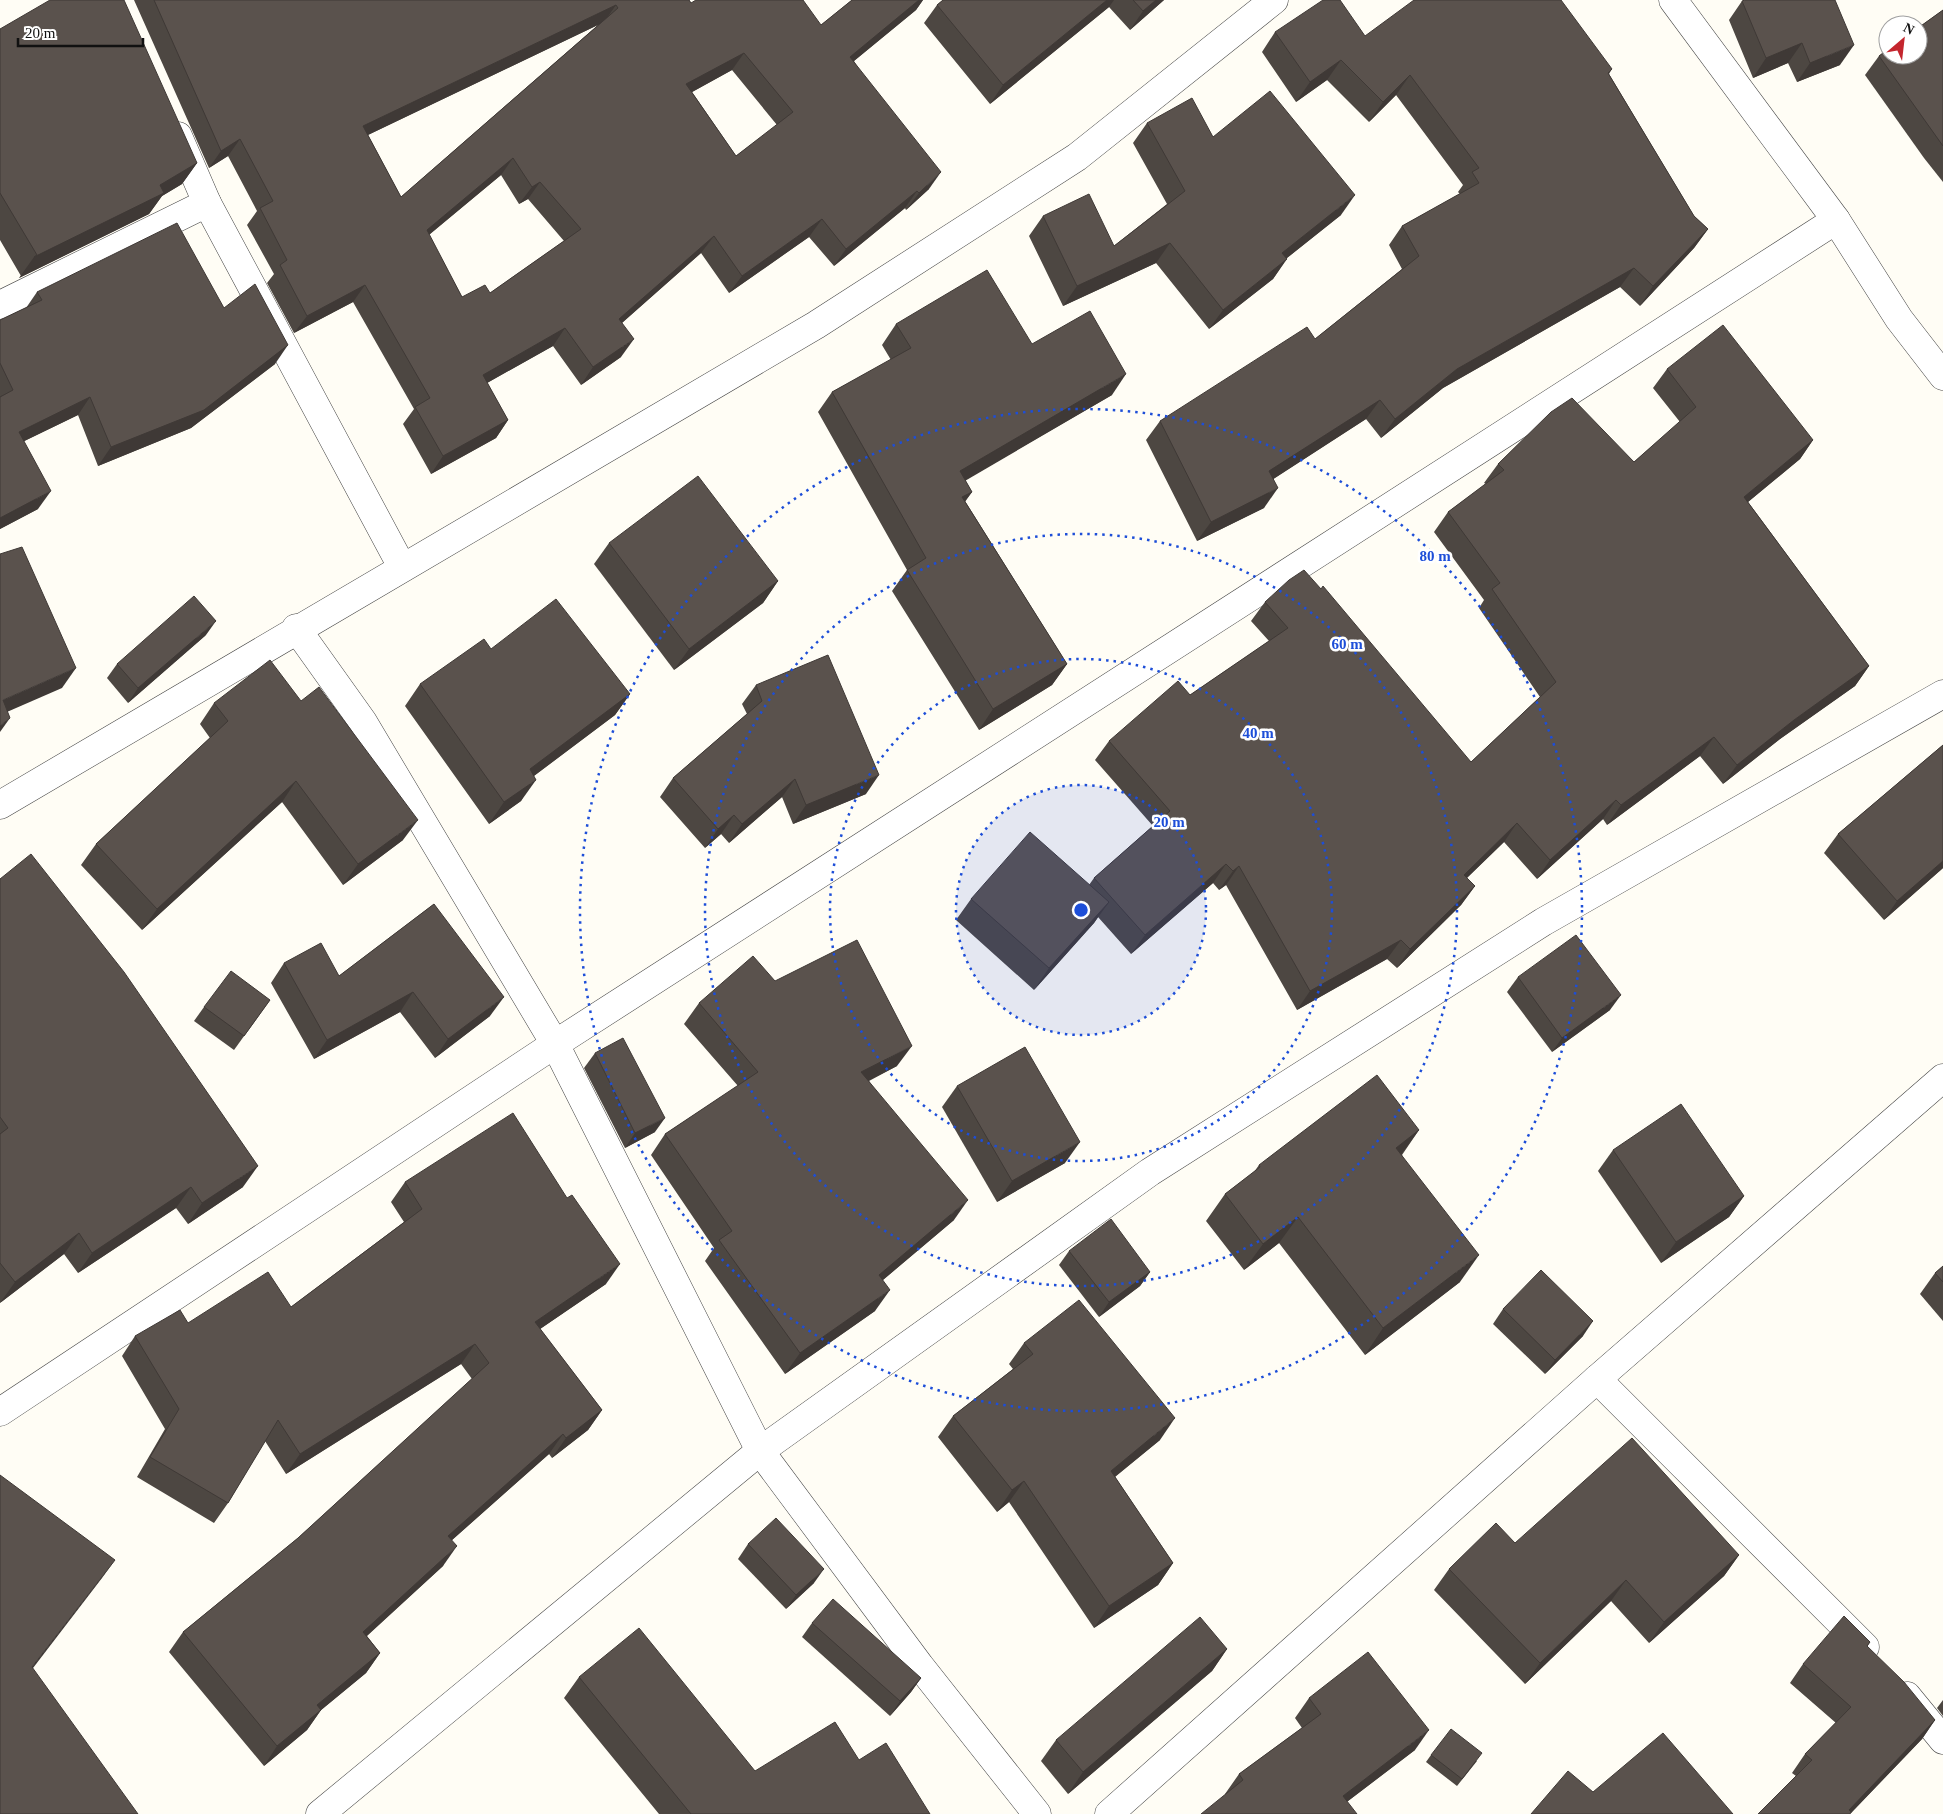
<svg xmlns="http://www.w3.org/2000/svg" width="1943" height="1814" font-family="Georgia,serif">
<style>
.lines{fill:none;stroke-linecap:round;stroke-linejoin:round}
.minor-casing{stroke:#444;stroke-width:29}
.tertiary-casing{stroke:#444;stroke-width:29}
.minor{stroke:#fff;stroke-width:28}
.tertiary{stroke:#fff;stroke-width:28}
.wall{fill:#4d4742;fill-rule:evenodd}
.shaded-wall{fill:#3f3936}
.building{fill:#5a524d;stroke:#3f3936;fill-rule:evenodd}
.ring{fill:none;stroke:#1d4ed8;stroke-width:2.5;stroke-dasharray:2.5 5}
.centre{fill:#1d4ed8;stroke:#fff;stroke-width:2.5}
.ring-label{font-size:15px;text-anchor:middle;font-weight:bold;fill:#1d4ed8;stroke:#fff;stroke-width:5;stroke-linejoin:round;paint-order:stroke}
</style>
<rect width="100%" height="100%" fill="#fffdf5"/>
<g class="lines">
<defs>
<g id="minor">
<path d="M178,136l29,67 195,364"/>
<path d="M0,305l207,-102"/>
<path d="M296,628l67,94 192,322 205,407 160,215 117,148"/>
<path d="M0,805l816,-480 261,-168 197,-157"/>
<path d="M1597,1379l268,268"/>
<path d="M0,1412l555,-368 1281,-824"/>
<path d="M1907,1696l36,44"/>
<path d="M320,1814l440,-363 390,-279 393,-250 400,-228"/>
<path d="M1109,1814l488,-435 346,-301"/>
</g>
<path id="tertiary" d="M1673,0l163,220 63,99 44,57"/>
</defs>
<use href="#minor" class="minor-casing"/>
<use href="#tertiary" class="tertiary-casing"/>
<use href="#minor" class="minor"/>
<use href="#tertiary" class="tertiary"/>
</g>
<g class="wall">
<path d="M134,0h555l2,3 130,22 31,-25h71l-7,10 -62,51 75,128 -23,21 -1,-2 -71,58 -25,-29 -80,56 -28,-40 -79,70 -1,34 -40,28 -28,-39 -66,37 21,37 -12,18 -65,36 -28,-50 11,-15 -61,-107 -59,31 -27,-50 7,-9 -27,-49 10,-14 -29,-55 -19,12zM598,25l-197,172 -33,-62zM732,70l45,55 -41,31 -44,-64zM501,175l18,29 9,-5 36,42 -74,52 -28,4 -33,-62z"/>
<path d="M943,0h221l-34,30 -21,-23 -119,97 -66,-81 13,-18z"/>
<path d="M1742,1l98,64 -43,17 -9,-19 -35,15 -24,-58z"/>
<path d="M1943,10v172l-19,-24 -59,-83 14,-19z"/>
<path d="M0,29l197,134 -15,21 -20,12 -13,18 -130,64 2,-2 -21,-36z"/>
<path d="M1275,32l90,4 247,33 -3,5 85,142 14,13 -14,19 -54,58 -20,-19 -177,101 -62,50 -15,-19 -93,60 -9,29 -67,33 -51,-101 14,-19 155,-82 87,-70 -13,-24 13,-19 58,-32 -2,-2 5,-7 -67,-90 -27,27 -42,-42 -31,22 -34,-50z"/>
<path d="M1147,123l66,14 128,78 -54,43 -14,21 -64,50 -53,-66 -93,43 -34,-70 14,-20 71,30 53,-42 -34,-61z"/>
<path d="M37,292l187,16 51,56 -84,64 -93,38 -20,-51 -54,26 14,68 -38,20v-209l26,-12z"/>
<path d="M896,324l136,20 80,51 -147,85 7,12 -7,9 102,163 -15,21 -73,45 -87,-139 15,-21 -89,-158 14,-20 59,-32 -9,-15z"/>
<path d="M1667,369l146,71 -13,19 -52,43 121,164 -14,20 -75,53 -57,45 -23,-28 -93,69 -4,-6 -66,60 -33,-37 -37,36 8,8 -14,19 -64,63 -10,-9 -90,51 -71,-125 -7,5 -6,-7 -82,71 -33,-37 -4,6 -60,67 -78,-70 15,-21 118,-14 5,-7 59,-52 -58,-66 14,-19 81,-46 79,-54 -18,-20 14,-19 206,160 69,-65 -61,-89 5,-8 -50,-68 14,-20 38,-28 -2,-1 14,-19 136,-2 46,-40 -27,-34z"/>
<path d="M609,543l169,38 -15,22 -89,67 -80,-106z"/>
<path d="M206,635l-78,68 -21,-25 10,-14z"/>
<path d="M491,649l139,45 -15,21 -81,61 -13,25 -32,23 -84,-118 15,-22z"/>
<path d="M756,685l110,109 -73,30 -11,-27 -53,46 -8,-9 -16,14 -45,-51 13,-19 74,-64 -5,-10z"/>
<path d="M214,703l189,137 -60,45 -61,-83 -140,128 -61,-65 15,-21 114,-106 -10,-14z"/>
<path d="M1943,745v123l-59,52 -60,-67 14,-19z"/>
<path d="M0,879l243,308 -55,37 -12,-16 -98,65 -14,-19 -64,49z"/>
<path d="M434,904l56,112 -55,42 -35,-46 -86,47 -43,-76 13,-20 55,13z"/>
<path d="M1518,977l92,33 -58,42 -45,-60z"/>
<path d="M775,981l122,85 -28,15 85,139 -71,60 -8,31 -90,63 -80,-113 9,-13 -63,-93 14,-21 73,-48 -54,-62 15,-21z"/>
<path d="M270,1000l-36,50 -40,-29 10,-14z"/>
<path d="M595,1053l60,79 -30,16 -41,-80z"/>
<path d="M957,1086l108,77 -68,39 -55,-95z"/>
<path d="M1419,1130l-17,25 58,127 -95,73 -86,-112 -35,27 -38,-49 19,-27 29,-22 5,-7z"/>
<path d="M1613,1150l131,46 -15,21 -68,46 -63,-92z"/>
<path d="M405,1182l201,102 -66,45 62,81 -14,20 -36,28 -3,-4 -97,86 -9,26 -76,70 13,17 -14,20 -45,37 -14,20 -43,36 -95,-114 14,-20 115,-94 174,-159 -11,-15 -175,110 -21,-33 -37,62 -14,20 -77,-46 28,-48 -43,-73 13,-20 53,-13 103,-16 113,-85 -13,-20z"/>
<path d="M1069,1251l81,21 -10,14 -41,31 -40,-52z"/>
<path d="M1943,1266v55l-23,-27 15,-21z"/>
<path d="M1503,1309l80,27 -38,38 -52,-50z"/>
<path d="M1024,1343l136,97 -45,37 58,86 -15,22 -64,43 -85,-126 -12,10 -59,-75 15,-21 60,-47 -4,-5z"/>
<path d="M1515,1543l224,12 -15,21 -75,67 -38,-42 -86,83 -91,-94 15,-21z"/>
<path d="M748,1544l66,39 -28,26 -48,-50z"/>
<path d="M812,1623l109,55 -10,14 -21,24 -88,-79z"/>
<path d="M1870,1642l-3,5 68,73 -13,19 -71,74 -55,-37 -4,-3 13,-19 31,-31 -46,-40 13,-19z"/>
<path d="M1227,1649l-15,22 -144,123 -27,-33 15,-21z"/>
<path d="M579,1677l176,94 104,-11 71,54h-271l-95,-116z"/>
<path d="M1309,1698l106,52 -67,51 -123,-6v-1l14,-20 63,-46 -7,-10z"/>
<path d="M1943,1700v16l-6,-8z"/>
<path d="M1431,1755l46,6 -20,25 -31,-24z"/>
</g>
<g class="shaded-wall">
<path d="M919,0h4l-7,10 -78,64 12,-17z"/>
<path d="M1107,0h7l-5,7 -119,97 13,-19z"/>
<path d="M1156,0h8l-34,30 13,-19z"/>
<path d="M616,5l-12,17 -253,121 12,-17z"/>
<path d="M1802,43l-14,20 -35,15 13,-20z"/>
<path d="M1854,45l-14,20 -43,17 13,-19z"/>
<path d="M744,53l-12,17 -58,32 12,-18z"/>
<path d="M1341,60l-14,20 -31,22 14,-20z"/>
<path d="M1410,75l-14,20 -27,27 14,-20z"/>
<path d="M240,139l-12,17 -19,12 12,-17z"/>
<path d="M513,158l-12,17 -87,72 13,-17z"/>
<path d="M197,163l-15,21 -20,12 -13,18 -130,64 15,-21 126,-72z"/>
<path d="M941,172l-12,17 -23,21 13,-17z"/>
<path d="M540,182l-12,17 -9,5 13,-17z"/>
<path d="M917,191l-12,17 -71,58 12,-17z"/>
<path d="M1355,195l-14,20 -73,58 14,-20z"/>
<path d="M822,219l-13,18 -80,56 13,-17z"/>
<path d="M1708,229l-14,19 -54,58 13,-20z"/>
<path d="M714,236l-13,17 -94,83 12,-17z"/>
<path d="M1170,243l-14,20 -93,43 14,-20z"/>
<path d="M1287,259l-14,20 -64,50 14,-19z"/>
<path d="M1634,268l-14,19 -177,101 -62,50 14,-19 62,-50z"/>
<path d="M365,285l-12,17 -59,31 13,-17z"/>
<path d="M565,328l-12,18 -82,46 12,-17z"/>
<path d="M634,339l-13,18 -40,28 12,-18z"/>
<path d="M288,345l-13,19 -84,64 -93,38 13,-19z"/>
<path d="M1126,374l-14,21 -166,97 14,-21z"/>
<path d="M90,397l-12,18 -72,35 13,-18z"/>
<path d="M1380,400l-14,19 -111,72 14,-20z"/>
<path d="M508,420l-12,18 -65,36 12,-18z"/>
<path d="M1813,440l-13,19 -69,57 13,-19z"/>
<path d="M1278,488l-14,20 -67,33 14,-19z"/>
<path d="M51,491l-13,18 -38,20v-11z"/>
<path d="M972,492l-15,21 5,-16z"/>
<path d="M778,581l-15,22 -89,67 15,-21z"/>
<path d="M216,621l-10,14 -78,68 10,-15z"/>
<path d="M1067,664l-15,21 -73,45 14,-21z"/>
<path d="M1869,666l-14,20 -75,53 -57,45 14,-19 57,-45z"/>
<path d="M76,668l-14,20 -62,27 3,-15z"/>
<path d="M630,694l-15,21 -100,75 15,-21z"/>
<path d="M10,718l-10,14v-6z"/>
<path d="M1714,737l-14,19 -93,69 14,-20z"/>
<path d="M879,775l-13,19 -73,30 13,-19z"/>
<path d="M795,779l-13,18 -53,46 13,-19z"/>
<path d="M536,780l-15,21 -32,23 15,-22z"/>
<path d="M296,781l-14,21 -140,128 15,-21z"/>
<path d="M1616,800l-13,19 -66,60 13,-19z"/>
<path d="M734,815l-13,19 -16,14 13,-19z"/>
<path d="M418,820l-15,20 -60,45 15,-21z"/>
<path d="M1517,823l-13,19 -54,52 14,-19z"/>
<path d="M1943,861v7l-59,52 13,-19z"/>
<path d="M1226,864l-13,19 -82,71 14,-19z"/>
<path d="M1239,866l-13,19 -7,5 14,-19z"/>
<path d="M1475,886l-14,19 -64,63 13,-19z"/>
<path d="M1109,902l-15,21 -60,67 15,-22z"/>
<path d="M1401,940l-14,19 -90,51 13,-19z"/>
<path d="M413,992l-13,20 -86,47 13,-19z"/>
<path d="M1621,995l-11,15 -58,42 10,-14z"/>
<path d="M504,997l-14,19 -55,42 13,-19z"/>
<path d="M912,1046l-15,20 -51,26 15,-20z"/>
<path d="M665,1118l-10,14 -30,16 10,-15z"/>
<path d="M1419,1130l-19,26 -4,-8z"/>
<path d="M1080,1142l-15,21 -68,39 15,-21z"/>
<path d="M258,1166l-15,21 -55,37 14,-21z"/>
<path d="M191,1187l-15,21 -98,65 14,-20z"/>
<path d="M1744,1196l-15,21 -68,46 15,-21z"/>
<path d="M968,1200l-14,20 -89,75 14,-20z"/>
<path d="M1298,1217l-19,26 -35,27 19,-26z"/>
<path d="M79,1233l-15,21 -64,49 15,-21z"/>
<path d="M1479,1255l-19,27 -95,73 18,-27z"/>
<path d="M620,1264l-14,20 -85,58 14,-20z"/>
<path d="M1150,1272l-10,14 -41,31 10,-15z"/>
<path d="M890,1290l-15,21 -90,63 15,-21z"/>
<path d="M1593,1321l-10,15 -38,38 10,-14z"/>
<path d="M475,1344l-14,20 -175,110 14,-20z"/>
<path d="M602,1410l-14,20 -36,28 14,-20z"/>
<path d="M1175,1418l-15,22 -64,52 15,-21z"/>
<path d="M563,1434l-14,20 -115,102 14,-20z"/>
<path d="M1024,1481l-15,21 -12,10 15,-22z"/>
<path d="M457,1546l-14,20 -94,86 14,-20z"/>
<path d="M1739,1555l-15,21 -75,67 15,-21z"/>
<path d="M115,1560l-13,18 -82,107 12,-18z"/>
<path d="M1173,1563l-15,22 -64,43 15,-22z"/>
<path d="M824,1569l-10,14 -28,26 10,-14z"/>
<path d="M1626,1580l-15,21 -86,83 15,-21z"/>
<path d="M1227,1649l-15,22 -144,123 15,-22z"/>
<path d="M380,1653l-14,20 -63,52 14,-20z"/>
<path d="M921,1678l-10,14 -21,24 10,-15z"/>
<path d="M321,1710l-14,20 -43,36 13,-20z"/>
<path d="M1935,1720l-13,19 -71,74 -2,-3z"/>
<path d="M1429,1730l-14,20 -84,64 12,-18z"/>
</g>
<g class="building">
<path d="M50,0h74l73,163 -37,22 4,8 -130,64 3,-2 -37,-62v-164z"/>
<path d="M154,0h535l2,3 5,-3h107l18,25 31,-25h67l-69,57 91,115 -22,21 -2,-2 -71,58 -24,-30 -80,57 -28,-40 -95,83 15,20 -41,28 -28,-39 -82,47 25,45 -65,36 -28,-49 15,-9 -65,-113 -58,31 -27,-51 7,-5 -27,-52 13,-7 -33,-62 -19,12zM616,5l2,3 -217,189 -38,-71zM744,53l49,59 -57,44 -50,-72zM513,158l19,29 8,-5 41,47 -91,64 -5,-8 -23,12 -35,-67z"/>
<path d="M943,0h164l-104,85 -66,-80z"/>
<path d="M1133,0h23l-13,11z"/>
<path d="M1323,0h17l25,36 49,-36h147l51,69 -4,4 86,143 14,13 -55,57 -19,-18 -177,101 -62,50 -15,-19 -111,71 9,17 -67,34 -51,-101 147,-94 8,12 104,-83 -17,-30 77,-43 -7,-11 7,-4 -69,-93 -27,27 -42,-42 -31,22 -35,-50z"/>
<path d="M1745,0h90l19,45 -44,18 -8,-20 -36,15 -24,-57z"/>
<path d="M1943,10v136l-64,-90 9,-7v6h30v-27z"/>
<path d="M1270,91l85,104 -73,58 5,6 -64,51 -53,-67 -93,43 -34,-70 46,-22 25,52 71,-55 -38,-68 45,-25 21,39z"/>
<path d="M177,223l47,85 31,-24 33,61 -84,65 -93,37 -21,-50 -71,35 32,59 -51,27v-121l13,-7 -13,-27v-43l42,-20 -5,-8z"/>
<path d="M987,270l45,74 58,-33 36,63 -166,97 12,21 -10,5 105,167 -74,45 -86,-139 19,-12 -94,-166 79,-44 -15,-24z"/>
<path d="M1723,325l90,115 -69,57 125,169 -75,54 -57,45 -23,-28 -93,68 -5,-5 -66,60 -33,-37 -53,52 11,11 -65,63 -9,-9 -91,51 -71,-125 -6,5 -7,-7 -81,71 -51,-57 76,-67 -61,-70 69,-60 12,14 98,-67 -23,-26 24,-22 15,-10 17,19 2,-3 148,176 85,-80 -64,-93 8,-6 -52,-71 56,-42 -6,-6 53,-52 21,-14 62,64 62,-55 -29,-38z"/>
<path d="M698,476l80,105 -89,68 -80,-106z"/>
<path d="M22,547l54,121 -73,32 7,18 -10,8v-172z"/>
<path d="M194,596l22,25 -78,67 -21,-24z"/>
<path d="M556,599l74,95 -100,75 6,11 -32,22 -84,-118 64,-45 7,10z"/>
<path d="M828,655l51,120 -73,30 -11,-26 -53,45 -8,-9 -16,14 -45,-51 89,-77 -6,-16z"/>
<path d="M270,660l31,41 18,-14 99,133 -60,44 -62,-83 -139,128 -61,-65 132,-123 -14,-18z"/>
<path d="M1943,745v116l-46,40 -59,-67z"/>
<path d="M1030,832l79,70 -60,66 -78,-69z"/>
<path d="M31,854l93,118 134,194 -56,37 -11,-16 -99,66 -13,-20 -64,49 -15,-19v-129l8,-6 -8,-11v-238z"/>
<path d="M434,904l70,93 -56,42 -35,-47 -86,48 -43,-77 37,-20 18,33z"/>
<path d="M1576,935l45,60 -59,43 -44,-61z"/>
<path d="M857,940l55,106 -51,26 107,128 -89,75 11,15 -90,63 -81,-113 13,-9 -67,-97 93,-62 -59,-69 54,-47 22,25z"/>
<path d="M231,971l39,29 -26,36 -40,-29z"/>
<path d="M623,1038l42,80 -30,15 -40,-80z"/>
<path d="M1025,1047l55,95 -68,39 -55,-95z"/>
<path d="M1377,1075l42,55 -23,18 83,107 -96,73 -85,-111 -35,27 -38,-50 35,-27 -1,-2z"/>
<path d="M1681,1104l63,92 -68,46 -63,-92z"/>
<path d="M513,1113l54,85 5,-3 48,69 -85,58 67,88 -36,28 -3,-4 -115,102 9,10 -94,86 17,21 -63,52 4,5 -44,36 -94,-114 115,-94 191,-175 -14,-19 -175,110 -22,-34 -50,83 -78,-46 29,-48 -44,-73 45,-26 8,13 80,-51 23,35 131,-98 -17,-27z"/>
<path d="M1111,1219l39,53 -41,30 -40,-51z"/>
<path d="M1943,1266v16l-8,-9z"/>
<path d="M1541,1270l52,51 -38,39 -52,-51z"/>
<path d="M1079,1300l96,118 -64,53 62,92 -64,43 -85,-125 -12,9 -59,-74 80,-62 -9,-11z"/>
<path d="M1632,1438l107,117 -75,67 -38,-42 -86,83 -91,-94 47,-46 19,20z"/>
<path d="M0,1475l115,85 -83,107 106,147h-138z"/>
<path d="M776,1518l48,51 -28,26 -48,-51z"/>
<path d="M833,1599l88,79 -21,23 -88,-78z"/>
<path d="M1844,1616l26,26 -3,4 37,36 31,38 -86,90 2,2 -1,2h-92l54,-54 -7,-6 46,-47 -48,-43z"/>
<path d="M1200,1617l27,32 -144,123 -27,-32z"/>
<path d="M639,1628l116,143 80,-49 24,38 27,-17 44,71h-239l-112,-137z"/>
<path d="M1368,1652l61,78 -86,66 14,18h-156l42,-34 -4,-6 82,-60 -12,-16z"/>
<path d="M1451,1729l31,24 -20,26 -31,-24z"/>
<path d="M1663,1733l70,81h-202l37,-43 25,21z"/>
</g>
<circle cx="1081" cy="910" r="125" fill="#1d4ed8" fill-opacity=".12"/>
<g class="ring">
<circle cx="1081" cy="910" r="125"/>
<circle cx="1081" cy="910" r="251"/>
<circle cx="1081" cy="910" r="376"/>
<circle cx="1081" cy="910" r="501"/>
</g>
<circle cx="1081" cy="910" r="8" class="centre"/>
<g class="ring-label">
<text x="1435" y="561">80 m</text>
<text x="1347" y="649">60 m</text>
<text x="1258" y="738">40 m</text>
<text x="1169" y="827">20 m</text>
</g>
<g transform="translate(1903 40) rotate(28)"><circle r="24" fill="#ffffff" stroke="#a0a0a0"/>
<path d="M0-4L9 19L0 12L-9 19Z" fill="#c4262e"/>
<text y="-8" font-size="14" font-weight="bold" text-anchor="middle" fill="#111111">N</text>
</g>
<path d="M18 38v8h125v-8" fill="none" stroke="#111111" stroke-width="2.5"/>
<text x="25" y="38" font-size="15" fill="#111111" stroke="#ffffff" stroke-width="4" paint-order="stroke">20 m</text>
</svg>
